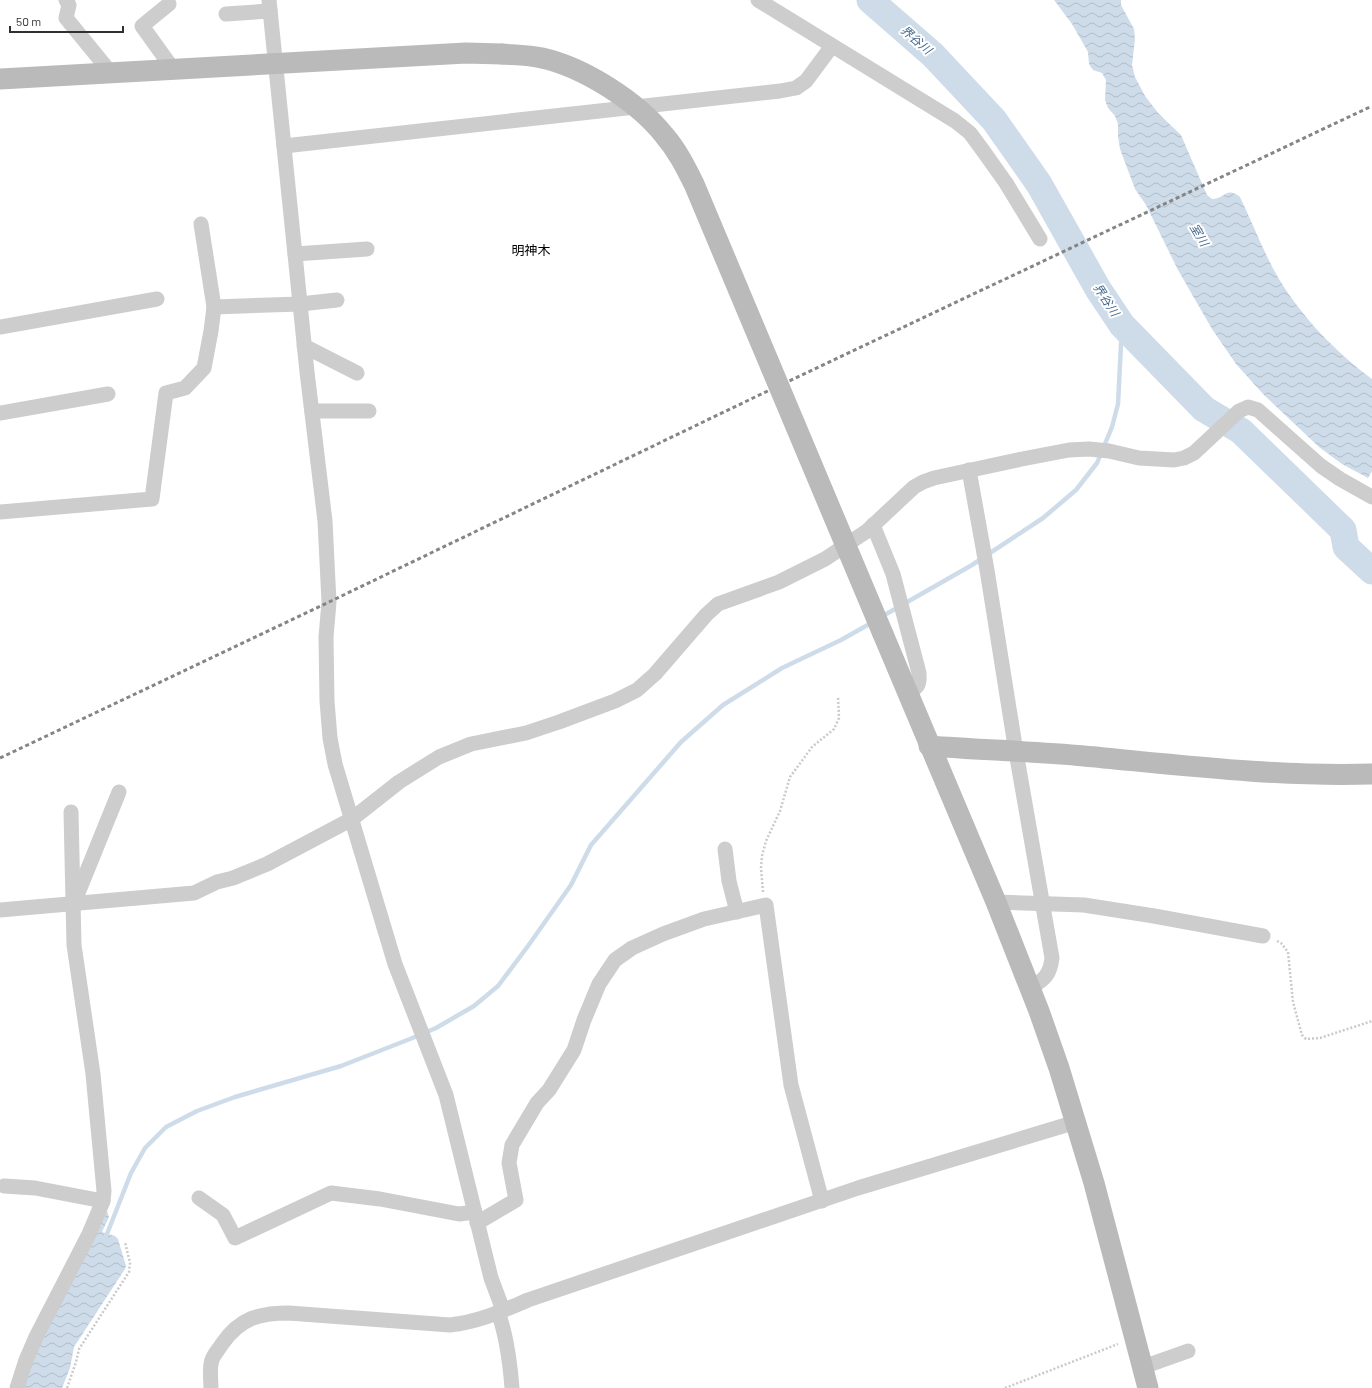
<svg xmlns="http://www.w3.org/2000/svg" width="1372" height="1388" font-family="Barlow,'Noto Sans JP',sans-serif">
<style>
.water{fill:url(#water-waves)}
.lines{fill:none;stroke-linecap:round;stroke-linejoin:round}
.stream{stroke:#cedcea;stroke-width:4.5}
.river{stroke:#cedcea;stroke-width:27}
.path{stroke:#cacaca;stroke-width:2.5;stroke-dasharray:2 2;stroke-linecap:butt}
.street{stroke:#cdcdcd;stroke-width:15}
.secondary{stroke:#bababa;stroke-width:21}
.rail{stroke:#858585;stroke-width:3;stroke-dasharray:4 3;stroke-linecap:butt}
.secondary-bridge{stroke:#bababa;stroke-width:21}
.labels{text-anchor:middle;stroke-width:4;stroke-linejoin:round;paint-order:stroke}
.water-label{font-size:12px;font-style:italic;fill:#45698c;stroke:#fff}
.quarter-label{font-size:13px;fill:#000;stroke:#fff}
</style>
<defs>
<pattern id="water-waves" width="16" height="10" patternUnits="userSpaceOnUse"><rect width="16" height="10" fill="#cedcea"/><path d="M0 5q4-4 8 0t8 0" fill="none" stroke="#b1bdc9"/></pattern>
</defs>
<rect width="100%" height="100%" fill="#fff"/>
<g class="water">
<path d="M1054,0h67v5l13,24 1,10 -3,26 3,12 10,19 14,18 22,21 26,60 5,4c13,0 14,-13 28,-2 12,25 22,51 35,75 22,40 60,80 97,107v92l-4,7 -26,-14 -23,-17 -56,-53 -27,-30 -24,-35 -34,-59 -32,-65 -11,-16 -15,-40 -2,-13v-12l-3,-8 -7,-8 -3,-8 1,-20 -4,-7 -9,-3 -4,-6 -1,-12 -16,-28z"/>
<path d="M107,1211l2,6 -7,15 13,4 3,3 8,27 -1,3 -51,78 -4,21 -8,20h-38l7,-26 74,-150z"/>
</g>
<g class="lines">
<g class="stream">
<path d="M881,617l91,-52 71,-47 33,-28 21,-27 15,-36 6,-23 4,-79"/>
<path d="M105,1239l26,-66 14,-25 21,-21 31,-16 38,-14 106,-31 69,-27 26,-11 38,-22 24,-20 30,-40 43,-61 20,-40 90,-103 42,-37 59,-37 59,-28 32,-18"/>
</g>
<path class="river" d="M870,0l63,55 61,65 45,64 59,105 24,36 82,84 37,22 102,99 3,17 26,24"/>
<g class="path">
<path d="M763,892l-2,-24 1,-12 4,-15 14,-30 10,-34 22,-30 22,-18 5,-11 -1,-22"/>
<path d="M1277,941l4,2 7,9 5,50 9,33 4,4 14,-1 52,-17"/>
<path d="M67,1388l9,-26 3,-13 50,-77 1,-9 -5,-21"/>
<path d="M1005,1388l113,-44"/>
</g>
<g class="street">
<path d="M66,0l3,5 -3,13 45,55"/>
<path d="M269,0l38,372 18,149 4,81 -3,35 1,64 3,37 5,26 60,200 51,131 45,183 12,32"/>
<path d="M758,0l197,121 15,12 14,19 22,31 34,56"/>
<path d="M169,4l-27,22 31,43"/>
<path d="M226,14l44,-3"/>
<path d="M284,146l496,-55 16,-3 10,-7 26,-35"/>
<path d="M295,254l72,-5"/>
<path d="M214,307l86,-3 37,-4"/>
<path d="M0,327l157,-28"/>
<path d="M304,346l53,27"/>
<path d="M312,411h57"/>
<path d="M0,413l108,-19"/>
<path d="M969,470l18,100 29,182 36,206c-2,17 -8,22 -22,30"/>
<path d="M0,512l152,-13 14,-106 19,-5 19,-20 7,-37 3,-24 -13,-83"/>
<path d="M873,525l20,49 26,99c1,12 -1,14 -11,21"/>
<path d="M725,849l4,32 8,31"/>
<path d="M76,898l43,-106"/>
<path d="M996,902l88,3 70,11 109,20"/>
<path d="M0,910l194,-17 23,-11 16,-4 34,-14 85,-45 47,-37 40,-25 32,-13 55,-11 33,-11 56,-21 22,-11 18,-16 51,-59 12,-11 61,-22 46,-23 42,-28 47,-44 9,-5 11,-4 88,-19 47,-9 20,-1 20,2 30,7 35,2 10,-2 10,-5 45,-42 9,-4 10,3 63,56 19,13 32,18"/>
<path d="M4,1186l31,2 68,13"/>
<path d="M199,1198l24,17 12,23 96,-45 49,6 79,15 16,-2"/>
<path d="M477,1223l39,-23 -7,-37 3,-18 25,-42 12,-13 25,-40 10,-30 15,-36 16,-24 17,-12 31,-14 41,-15 62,-14 25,180 31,116"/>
<path d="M498,1312c9,25 12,50 14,76"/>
<path d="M1143,1367l45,-16"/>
<path d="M17,1388l9,-28 10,-23 53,-103 14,-33 1,-10 -11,-117 -19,-129 -3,-133"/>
<path d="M211,1388c0,-8 -2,-20 1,-28 2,-6 7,-11 10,-16 18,-26 37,-31 67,-31l161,12c29,-3 52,-14 78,-25l330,-112 218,-66"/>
</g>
<g class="secondary">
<path d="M0,79l466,-26 36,1"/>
<path d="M883,634l113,268 43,109 20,57 35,115 54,205"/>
<path d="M929,746c52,4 104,5 155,10 96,9 192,21 288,18"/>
</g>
<path class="rail" d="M0,758l329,-156 424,-204 619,-292"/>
<path class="secondary-bridge" d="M502,54c13,1 27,1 40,4 41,9 95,43 122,77 13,15 21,31 30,49l189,450"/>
</g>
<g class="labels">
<g class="water-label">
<text transform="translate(916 40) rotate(41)" y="4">界谷川</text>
<text transform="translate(1199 235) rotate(59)" y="4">室川</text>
<text transform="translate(1106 300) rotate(57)" y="4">界谷川</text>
</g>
<g class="quarter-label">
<text x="531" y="255">明神木</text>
</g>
</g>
<path d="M10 26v6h113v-6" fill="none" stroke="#303030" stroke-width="2"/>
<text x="16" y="26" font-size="12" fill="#303030" stroke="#ffffff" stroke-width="3" paint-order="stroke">50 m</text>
</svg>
